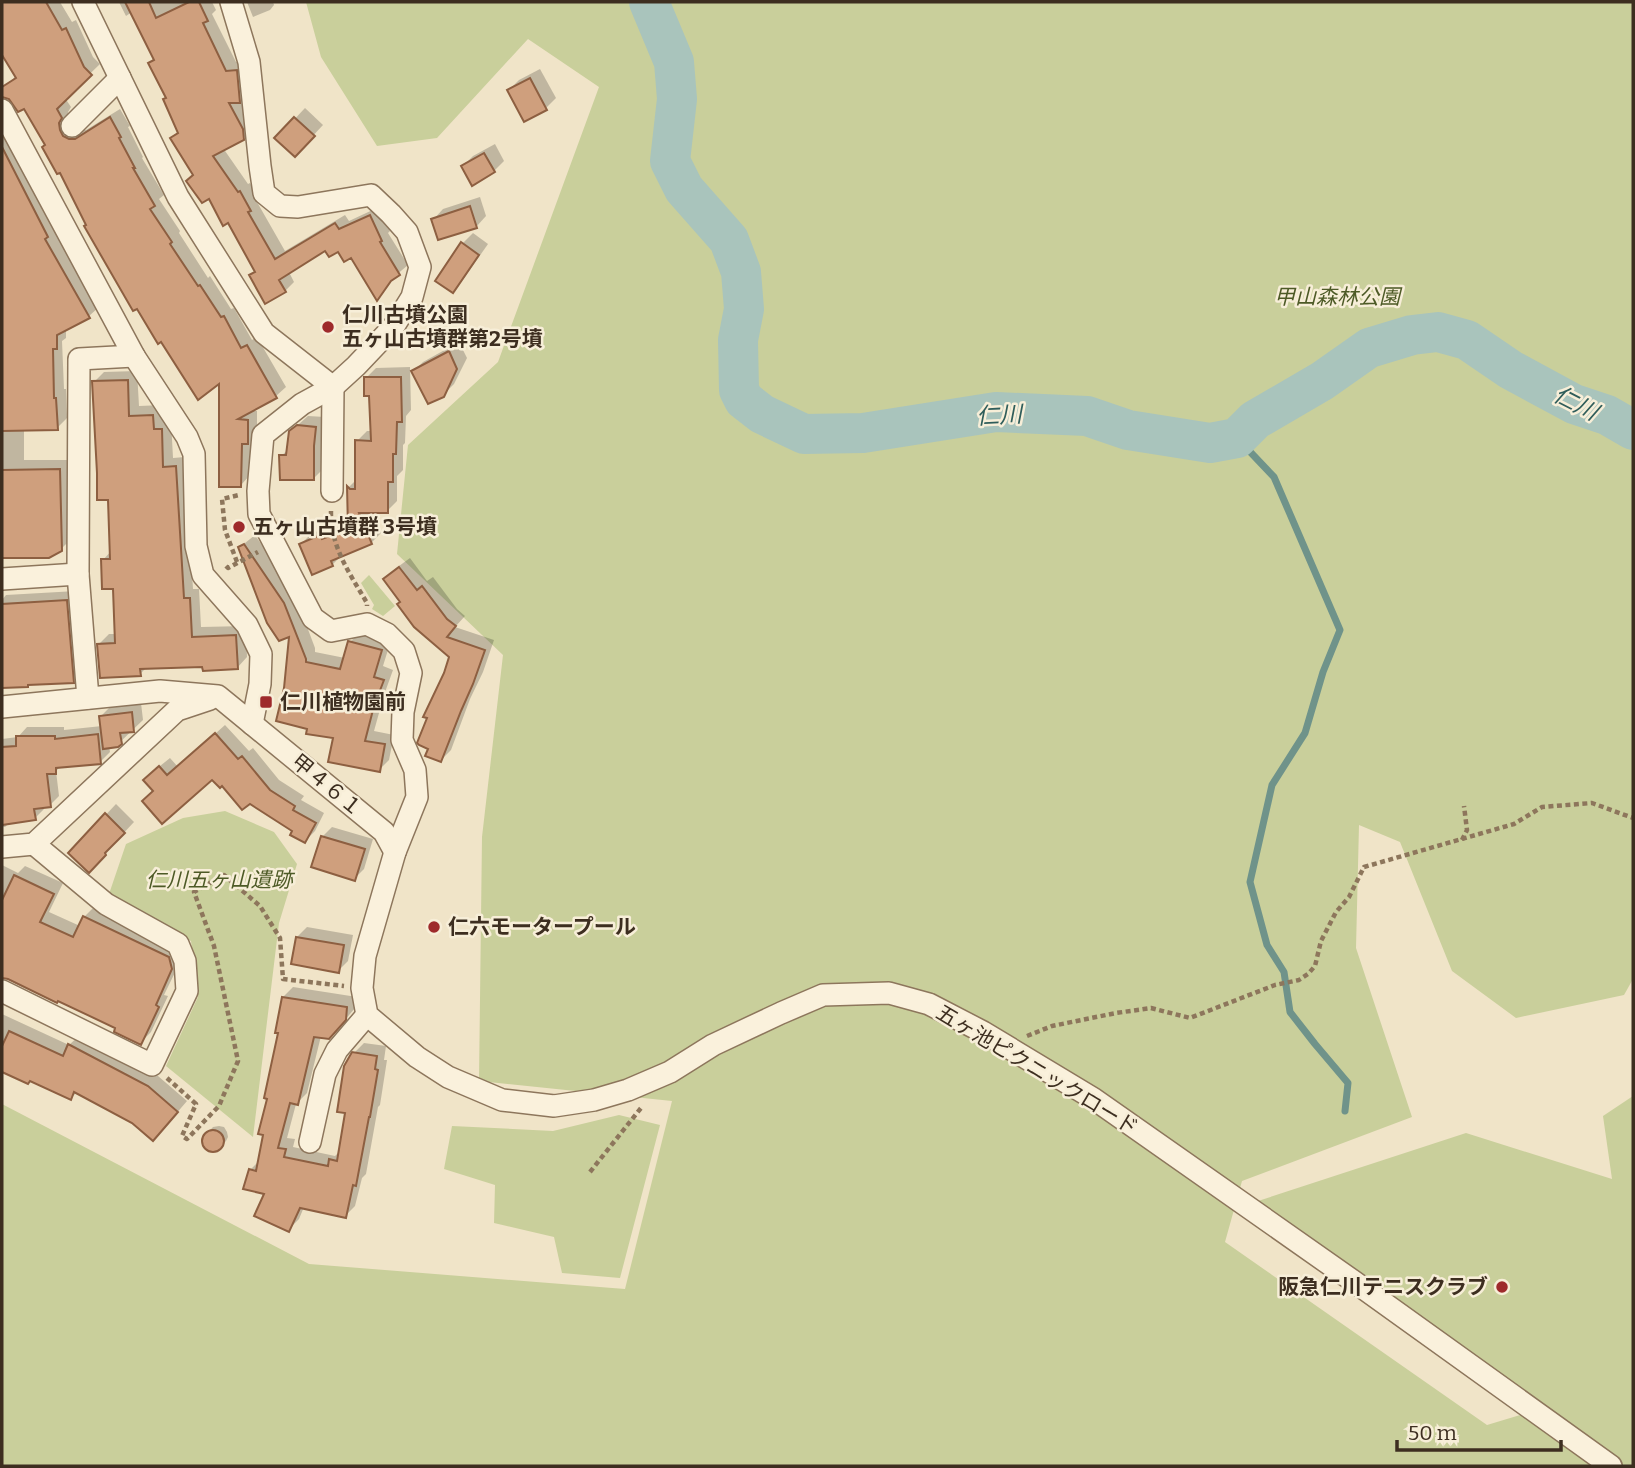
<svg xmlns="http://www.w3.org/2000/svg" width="1635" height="1468" font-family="Bitter,'Noto Sans JP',serif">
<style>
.green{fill:#c9cf9b}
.shadow{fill:#0003}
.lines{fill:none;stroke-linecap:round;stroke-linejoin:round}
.stream{stroke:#6f938a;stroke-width:7}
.river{stroke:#a9c4bc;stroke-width:40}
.building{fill:#cf9f7d;stroke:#8d5f41;stroke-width:2}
.minor-casing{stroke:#8d765c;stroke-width:24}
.path{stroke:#8d765c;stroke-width:4.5;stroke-dasharray:5 3.5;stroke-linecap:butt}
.minor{stroke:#faf1dc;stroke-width:21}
.poi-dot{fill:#9e2a2b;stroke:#f7eed8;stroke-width:2.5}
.labels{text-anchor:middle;stroke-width:5;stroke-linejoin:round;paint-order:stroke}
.park-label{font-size:21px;font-style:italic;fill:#4d5a26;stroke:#f7eed8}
.poi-label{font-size:21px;font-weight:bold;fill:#3d2e20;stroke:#f7eed8;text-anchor:start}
.street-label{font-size:21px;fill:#3d2e20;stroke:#f7eed8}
.water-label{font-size:23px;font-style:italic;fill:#2f5d5a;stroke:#f7eed8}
</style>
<rect width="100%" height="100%" fill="#f0e4c8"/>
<g class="green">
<path d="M306,2h1327v977l-9,16 -108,23 -64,-47 -52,-129 -41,-17 -3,123 56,169 -170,64 -17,61 262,183 56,-17 -288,-206 211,-69 146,46 -9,-63 30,-20v370h-1631v-362l307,160 316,25 47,-188 -193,-20 3,-244 21,-182 -106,-101 11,-109 90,-83 101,-275 -71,-48 -91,99 -60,8 -56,-89z"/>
<path d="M369,575l26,31 -12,10 -11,-7 2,-4 -13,-22z"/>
<path d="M225,811l49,21 23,32 -18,59 -26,214 -87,-71 32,-69 -7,-56 -82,-47 17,-50 57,-26z"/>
<path d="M619,1115l41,10 -40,153 -58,-5 -8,-36 -60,-14 1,-38 -51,-16 8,-43 101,5z"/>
</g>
<g class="shadow">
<path d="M2,2h58l12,20 4,-2 17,37 7,7 -35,34 6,9 -3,5 1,8 11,10h6l34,-21 10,17 -2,1 15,30 -1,1 22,37 -5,4 21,32 -1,2 29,45 2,-2 21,33 3,-1 18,32 5,-3 29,50 -10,9 -25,14 6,1v22l-6,6 -1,36 -9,10 -20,-104 -133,-157 -41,-79 -22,-39 -20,-20 12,-11 -15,-23 4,-4 -4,-5z"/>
<path d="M119,2h93l4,8 -4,4 24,48h9l3,30 -7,7 11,20 1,10 -10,9 -20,10 25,36 2,-1 9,17 -2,2 28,49 60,-36 4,6 30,-14 11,24 -2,2 20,32 -13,11 -9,13 -8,9 -26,-42 -14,-6 -12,-1 -37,23 5,10 -9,9 -34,-16 5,-5 -27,-50 -34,-46 -23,-36 7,-7 -11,-34 -18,-34 5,-4 -23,-47 -6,4z"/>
<path d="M247,2h26l1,3 -4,5 -17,7z"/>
<path d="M540,69l16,29 -10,10 -37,-18 10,-10z"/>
<path d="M305,108l18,17 -28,30 -18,-17z"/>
<path d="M2,114l97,193 -10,9 -23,13v9l-4,3 2,48h2l1,29 -10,10 -33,1v31h45l2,79 -10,10 -53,7 -2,3h-4v-253h5l-5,-11z"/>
<path d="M495,144l9,17 -10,10 -31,-5 10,-10z"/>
<path d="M480,197l6,19 -10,11 -43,-7 10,-11z"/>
<path d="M473,233l15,11 -26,37 -10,10 11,-48z"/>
<path d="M459,342l8,16 -13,26 -11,11 -30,-23 10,-10z"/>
<path d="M410,367l1,43 -5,6 -1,27 -2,2v25l-6,6v25l-10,10h-15l9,22 -10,10 -28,11 -11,11 -31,-21 10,-10 19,-8 2,4 17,-7v-36l8,-8v-38l10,-10h5l-1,-36 -5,-17 10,-10z"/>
<path d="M137,371l2,35 24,-1v15h8l2,38 12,-1 8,132h6l2,38 45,-1 1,31 -10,11 -33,-2 -57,1 -7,7 -41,-30 10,-10h8l-2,-47 -12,-27 9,-10 -2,-52 -16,-116 10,-10z"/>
<path d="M308,416l17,1 -1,51 -10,10 -33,-22 8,-7 1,-17z"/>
<path d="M255,535l39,57 21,56v4l30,6 5,-16 10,-10 31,8 -8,26 10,4 -9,25 -10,36 20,4 -5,25 -10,10 -44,-34 -26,-9 -23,-39 5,-54 -51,-87z"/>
<path d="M410,558l17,23 6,-4 24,32 8,7 -10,11 39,13 -11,32 -13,27 -19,51 -10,10 10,-104 -49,-54 -17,-23 10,-10z"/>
<path d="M76,591l7,80 -10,10 -43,2 -2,2 -26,1v-86l4,-5z"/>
<path d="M141,703l2,17 -26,25 -8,1 1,6 -10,10 -39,4 -5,5 3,25 -9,9 -6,1v3l-9,9 -25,4 -5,5h-3v-88l16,-2 9,-10h37v3l38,-4 -1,-10 10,-10z"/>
<path d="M225,725l24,26 4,-3 26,32 25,16 -3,4 23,13 -9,18 -10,10 -11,-10 -82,-53 -57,13v-21l15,-12 8,9z"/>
<path d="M116,804l18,18 -45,48 -19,-17z"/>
<path d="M332,827l41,12 -9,30 -10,10 -32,-42z"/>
<path d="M2,865l16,8 7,-7 38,17 -14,29 31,14 4,-9 10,-10 88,51 -18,37 4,1 -17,36 -10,10 -23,-15 -110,-50h-6v-53l8,-17 -8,-6z"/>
<path d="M307,927l46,8 -5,26 -10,10 -41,-34z"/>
<path d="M293,987l64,10 -2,11 -16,19 -18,9 -14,57 -11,11 -9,34 8,1 -2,8 42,9 6,-6 13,-97 10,-10 22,3 -2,14h3l-7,45 -2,2 -12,67 -4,4 -7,28 -10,10 -41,-9 -5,12 -10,10 -39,-59 10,-10 20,-128 3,-35z"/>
<path d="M2,1014l67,31 11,-10 78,41 29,25 -24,28 -30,-8 -56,-29 -6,6 -41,-18 -2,2 -26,-12z"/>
<path d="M219,1126l5,1 3,5 1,5 -2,4 -9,9 -5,1 -5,-2 -4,-8 1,-4 9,-10z"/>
</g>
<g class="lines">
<path class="stream" d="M1237,438l37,39 66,153 -17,42 -18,61 -33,52 -22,97 17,63 17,27 6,40 25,32 33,39 -3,28"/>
<path class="river" d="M649,2l25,60 3,37 -7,62 14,28 45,51 12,32 3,37 -6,31 1,50 5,10 18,14 42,20 59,-1 133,-21 91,4 41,14 82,13 27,-5 18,-18 67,-39 47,-33 43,-13 26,-3 29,8 44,30 63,34 33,11 26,15"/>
</g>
<g class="building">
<path d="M2,2h44l16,28 4,-2 18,39 8,8 -35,34 5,9 -3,5 1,7 3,6 6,3h6l35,-22 11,20 -2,1 16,30h-2l22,38 -5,3 22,33 -2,2 28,42 2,-1 21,32 3,-1 17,32 6,-3 30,53 -39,21 10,1v24h-6l-1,43h-22v-103l-21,16 -37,-58 -3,2 -21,-35 -4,2 -49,-85 2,-1 -26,-52 -3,1 -15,-27 3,-2 -21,-36 -6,3 -9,-13 -7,-2v-10l14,-9 -14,-23z"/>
<path d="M125,2h24l7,16 33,-16h10l9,19 -5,2 23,48 11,-1 3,33h-11l14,26 1,11 -31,16 25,36 2,-1 11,20 -3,1 27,47 60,-36 4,6 31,-14 12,26 -2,1 20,33 -9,6 -14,20 -26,-43 -7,4 -6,-10 -9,5 -4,-6 -46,29 7,12 -21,12 -16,-29 6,-3 -27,-49 -5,3 -14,-27 -7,4 -16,-22 7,-6 -23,-37 8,-5 -15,-34 3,-1 -18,-35 6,-3z"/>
<path d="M530,78l17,32 -23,12 -17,-32z"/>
<path d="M294,117l21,19 -20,21 -21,-19z"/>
<path d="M2,147l46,90 -3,2 45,79 -33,17v14h-4l1,49h2l2,32 -56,1z"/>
<path d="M484,153l11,19 -23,14 -11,-20z"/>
<path d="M470,206l7,22 -39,12 -7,-21z"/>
<path d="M461,242l18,13 -26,38 -18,-12z"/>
<path d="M449,351l8,18 -13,28 -16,7 -17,-33z"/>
<path d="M364,377h37l1,45h-5l-1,32h-3v28h-5v31h-29l13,31 -41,17 2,5 -21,9 -13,-31 21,-9 2,4 26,-10 -1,-43 3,3h5v-49l16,1 -2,-45h-5z"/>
<path d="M128,380l1,36 24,-1 1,14h8l1,38 13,-1 8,132h6l2,39 44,-2 2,34 -35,2 -1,-4 -62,2 1,7 -41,2 -3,-34 18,-1 -2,-54h-11l-1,-30h9l-2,-59h-11v-27l-5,-92z"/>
<path d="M297,425l19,2 -2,19v34h-34l-1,-25h7l3,-24z"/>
<path d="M60,469l2,82 -13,7h-47v-88z"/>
<path d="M244,544l40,59 22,56v3l34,7 8,-28 34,9 -8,27 10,3 -10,26 -9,35 20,3 -5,28 -52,-10 5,-24 -27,-4 1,-5 -31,-8 8,-33 5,-51 -10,4 -12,-18 -29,-76z"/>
<path d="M399,567l18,23 5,-4 25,33 9,7 -9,11 38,13 -12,34 -12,27 -20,51 -16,-6 3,-7 -9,-4 -2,-2 10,-25 -4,-1 21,-44 5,-16 -35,-30 -17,-23 3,-2 -17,-23z"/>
<path d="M67,600l7,83 -46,2v2l-26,1v-84z"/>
<path d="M132,712l2,20 -14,1 2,11 -4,3 -15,2 -4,-33z"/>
<path d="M215,733l23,26 4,-3 28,34 25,16 -2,4 23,13 -11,20 -15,-8 2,-4 -42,-27 -8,6 -20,-24 -2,2 -8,-8 -50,44 -20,-23 11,-10 -10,-11 16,-14 8,9z"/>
<path d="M98,734l3,30 -45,4v6h-9l4,33 -17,2 2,11 -34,5v-78l14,-1v-10h39v3z"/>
<path d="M105,813l20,20 -20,20 1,2 -17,18 -21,-20z"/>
<path d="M321,836l44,13 -10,32 -44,-14z"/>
<path d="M14,875l40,19 -14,28 33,15 10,-21 86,41 3,12 -16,36 3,2 -18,38 -27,-13 1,-4 -57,-27 -1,2 -49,-24 -6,-1v-78z"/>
<path d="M296,937l48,8 -5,28 -48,-9z"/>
<path d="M282,997l65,10 -1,13 -17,19 -15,-2 -16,68 -8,-2 -12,45 8,1 -2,8 44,9 1,-7 8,2 8,-48 -8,-1 7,-46 8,-14 25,4 -2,13 3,1 -8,47h-1l-13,69 -3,-1 -7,33 -46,-10 -11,24 -35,-16 10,-22 -21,-5 6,-20 7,2 7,-36 -5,-1 9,-35 -3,-1 14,-65h-3z"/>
<path d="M9,1031l54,25 5,-12 80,42 30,26 -25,29 -21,-18 -58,-31 -3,8 -41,-19 -2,3 -26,-12v-26z"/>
<circle cx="213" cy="1141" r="11"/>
</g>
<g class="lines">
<defs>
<g id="minor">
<path d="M83,2l95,195 86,136 69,54 -1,104"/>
<path d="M231,2l18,60 11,104 4,27 16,13 18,1 73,-12 20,19 16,18 13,35 -8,30 -18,29 -38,40 -23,21 -31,17 -39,31 -5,56 1,23 54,104 18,13 36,-7 20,10 17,17 7,22 -8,39 -1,28 13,30 2,27 -22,55 -30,104 -3,32 5,27 50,42 31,20 54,23 52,6 40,-6 34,-10 42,-18 43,-27 68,-32 42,-18 66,-2 40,11 54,28 111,67 255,179 262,188"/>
<path d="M2,110l132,246 53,81 7,17 2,92 7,29 44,50 14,29 -1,30 -8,40"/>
<path d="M72,126l48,-48"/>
<path d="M2,579l76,-5"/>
<path d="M88,698l-10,-124 1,-215 55,-3"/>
<path d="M2,707l158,-16 58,5 166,136 11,20"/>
<path d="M2,847l32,-3 143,-134 33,-11"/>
<path d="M2,991l150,74 35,-74 -2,-30 -7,-17 -72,-40 -72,-60"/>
<path d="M310,1142l15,-68 12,-24 30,-35"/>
</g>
</defs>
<use href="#minor" class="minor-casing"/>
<g class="path">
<path d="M331,511c-1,35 19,63 36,92v3"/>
<path d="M237,562l-12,-32 -3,-31 17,-4"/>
<path d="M226,566l2,2 30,-16"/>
<path d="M1462,840l5,-10 -3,-24"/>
<path d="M1027,1036l25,-10 64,-13 35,-5 39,10 85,-33 24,-5 9,-6 7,-8 6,-25 15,-29 13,-15 15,-30 150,-43 28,-17 50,-4 41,15"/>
<path d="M167,1078l29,26 -14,32 5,3 32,-33 19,-45 -24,-115 -20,-54 30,-17 36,31 20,32 3,41 61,7"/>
<path d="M590,1172l51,-64"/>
</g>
<use href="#minor" class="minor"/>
</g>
<g class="poi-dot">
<circle cx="328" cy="327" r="7"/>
<circle cx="239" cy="527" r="7"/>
<rect x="259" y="695" width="14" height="14" rx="3.5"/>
<circle cx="434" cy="927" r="7"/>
<circle cx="1502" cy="1287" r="7"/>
</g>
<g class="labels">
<g class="park-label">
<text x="1337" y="304">甲山森林公園</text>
<text x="219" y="887">仁川五ヶ山遺跡</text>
</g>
<g class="poi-label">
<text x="342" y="322">仁川古墳公園<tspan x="342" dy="24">五ヶ山古墳群第2号墳</tspan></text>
<text x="253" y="534">五ヶ山古墳群 3号墳</text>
<text x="280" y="709">仁川植物園前</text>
<text x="448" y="934">仁六モータープール</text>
<text x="1488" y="1294" text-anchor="end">阪急仁川テニスクラブ</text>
</g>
<g class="street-label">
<text transform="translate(327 785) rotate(39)" y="7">甲４６１</text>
<text transform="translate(1037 1070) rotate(31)" y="7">五ヶ池ピクニックロード</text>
</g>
<g class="water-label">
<text transform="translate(1576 403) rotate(27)" y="8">仁川</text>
<text transform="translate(999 415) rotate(-3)" y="8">仁川</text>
</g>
</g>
<rect width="1635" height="1468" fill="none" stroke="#3d2e20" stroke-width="7"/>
<path d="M1397 1440v10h164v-10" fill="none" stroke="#3d2e20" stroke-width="3.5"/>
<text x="1408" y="1440" font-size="21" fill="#3d2e20" stroke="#f7eed8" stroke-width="5" paint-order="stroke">50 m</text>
</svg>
